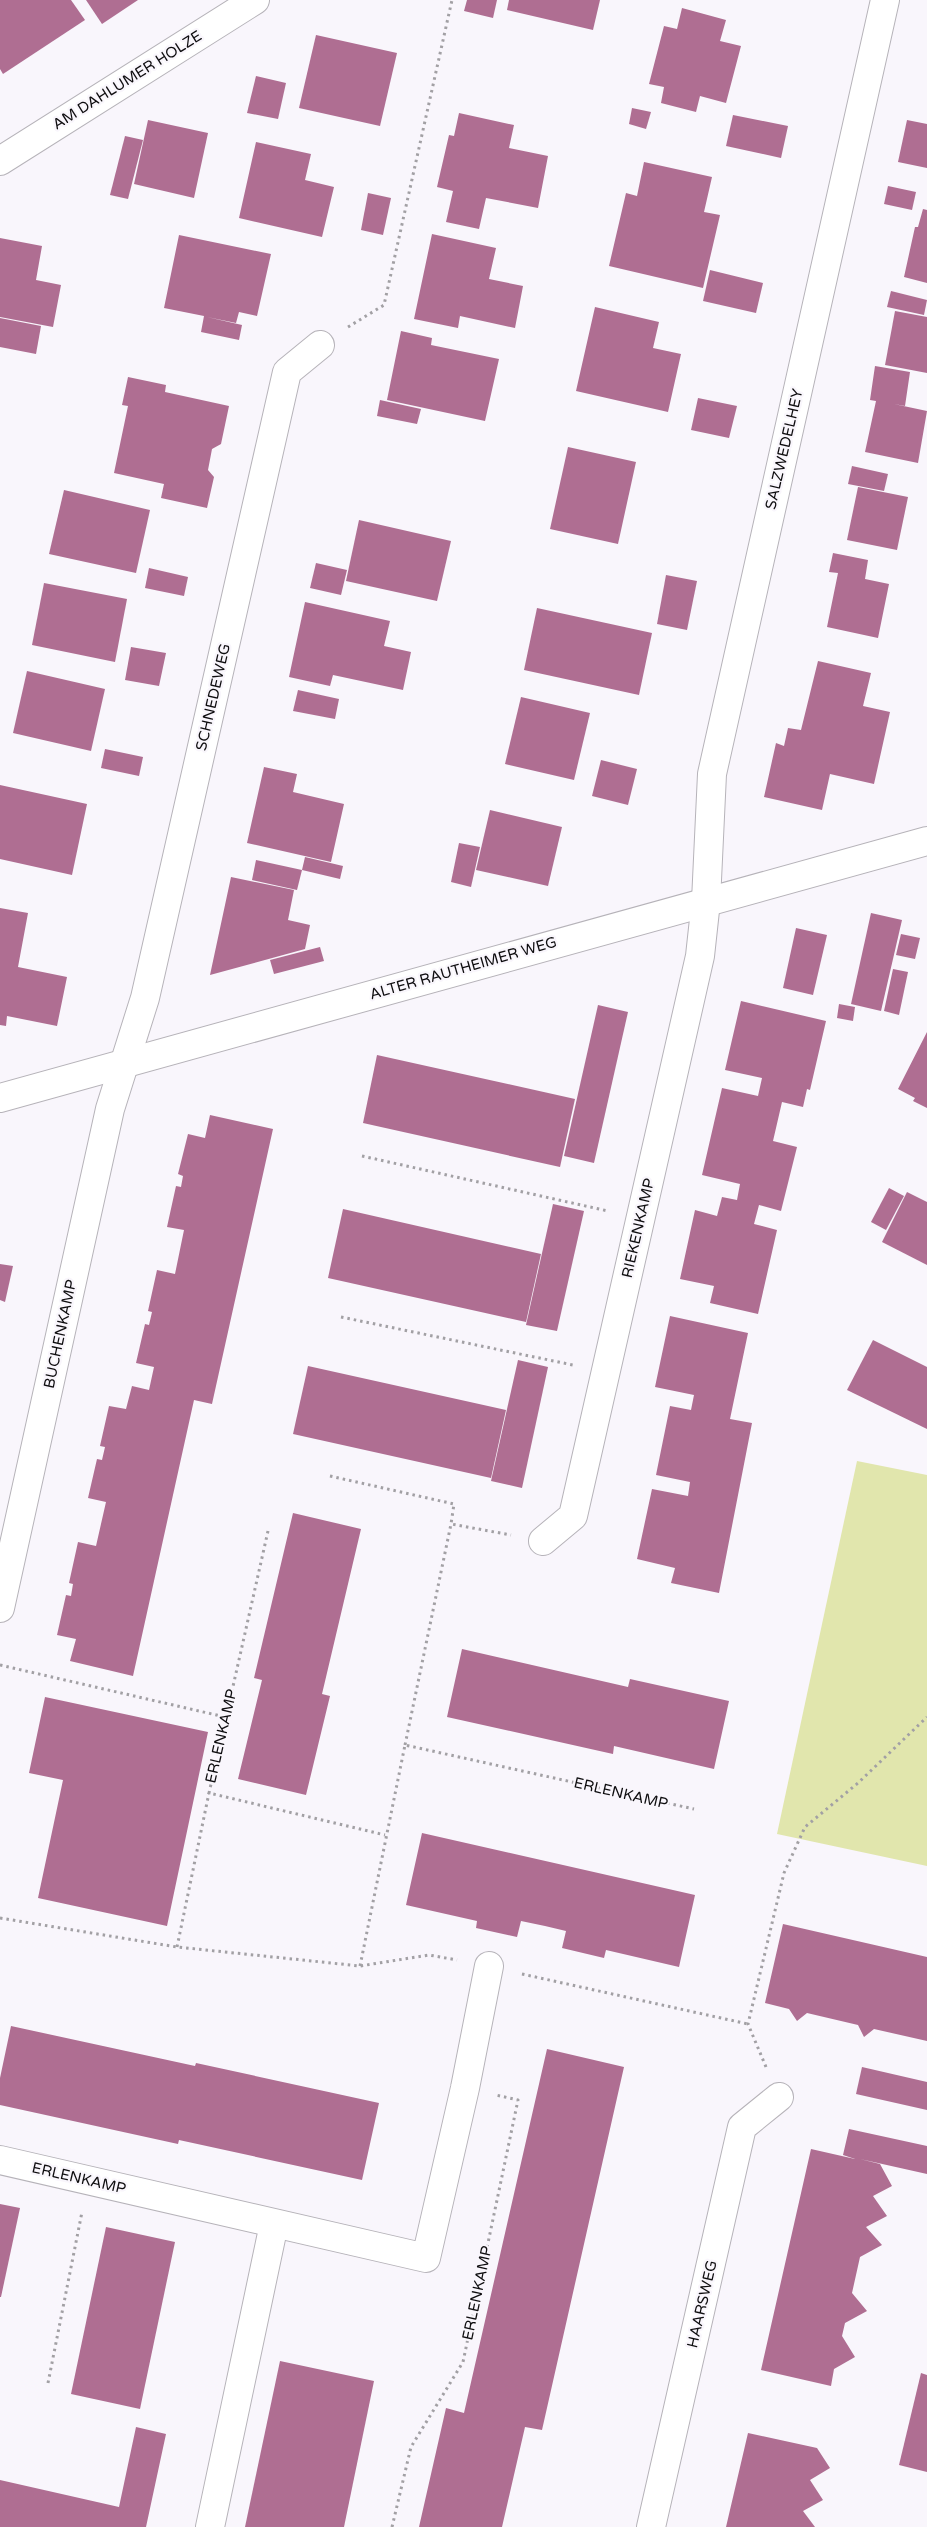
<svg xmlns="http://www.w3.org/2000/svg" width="927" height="2527" font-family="'Varela Round',sans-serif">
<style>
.green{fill:#e1e6ad}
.building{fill:#af6e92}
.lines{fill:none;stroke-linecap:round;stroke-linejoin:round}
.street-casing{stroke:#b6b3b9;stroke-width:30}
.path{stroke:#a2a0a4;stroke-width:3;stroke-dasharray:2.5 4;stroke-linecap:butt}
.street{stroke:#fff;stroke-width:28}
.labels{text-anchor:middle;stroke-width:4.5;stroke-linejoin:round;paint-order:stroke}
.street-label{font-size:15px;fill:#0e0d0f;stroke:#f9f6fc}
</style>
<rect width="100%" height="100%" fill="#f9f6fc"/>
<path class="green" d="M857,1461l70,14v391l-150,-32z"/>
<g class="building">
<path d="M0,0h71l14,20 -82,54 -3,-5z"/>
<path d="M86,0h52l-36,24z"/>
<path d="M467,0h30l-4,18 -29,-7z"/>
<path d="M509,0h91l-7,30 -86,-20z"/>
<path d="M682,8l44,12 -6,21 21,5 -15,57 -26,-7 -4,16 -35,-9 3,-16 -15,-3 15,-58 13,3z"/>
<path d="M316,35l81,18 -17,73 -81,-18z"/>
<path d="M256,76l30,7 -8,36 -31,-6z"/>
<path d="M632,108l19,4 -5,17 -17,-5z"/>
<path d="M459,113l55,12 -5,23 39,8 -10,52 -52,-10 -7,31 -33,-7 7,-31 -16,-4 12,-52 5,1z"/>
<path d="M733,115l55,11 -7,32 -55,-12z"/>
<path d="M148,120l60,13 -14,65 -60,-14z"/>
<path d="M907,120l20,4v44l-29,-6z"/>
<path d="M125,136l18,4 -15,59 -18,-4z"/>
<path d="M256,142l55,12 -6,26 29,7 -12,50 -83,-19z"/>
<path d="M644,162l68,15 -8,35 16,3 -17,73 -94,-22 17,-73 11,3z"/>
<path d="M888,186l28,6 -4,18 -28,-6z"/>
<path d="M368,193l23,5 -8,37 -22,-5z"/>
<path d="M923,209l4,1v73l-23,-6 11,-50h3z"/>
<path d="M432,234l64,14 -7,31 34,7 -8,42 -55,-12 -2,12 -44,-9z"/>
<path d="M179,235l92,19 -14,62 -18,-4 -3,11 -29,-6 35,8 -3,15 -38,-8 3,-16 -40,-8z"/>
<path d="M0,238l42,8 -6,34 25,5 -8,42 -53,-10z"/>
<path d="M710,270l53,13 -7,30 -53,-12z"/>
<path d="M891,291l36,9 -3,15 -37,-8z"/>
<path d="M595,307l64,15 -6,26 28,6 -13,58 -92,-21z"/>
<path d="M895,311l32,6v56l-42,-8z"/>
<path d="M0,318l41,8 -5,28 -36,-7z"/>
<path d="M401,331l31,7 -1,7 68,14 -14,62 -98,-21z"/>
<path d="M875,366l35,6 -5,34 -11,-2 33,7 -9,52 -53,-11 11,-51 -6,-1z"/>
<path d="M128,377l38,8 -1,7 64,14 -8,38 -9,5 -4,21 6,7 -7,31 -46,-10 3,-14 -50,-11 14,-67 -6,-1z"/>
<path d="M698,398l39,8 -8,32 -38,-8z"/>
<path d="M380,400l41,9 -4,15 -40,-8z"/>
<path d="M568,447l68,15 -18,82 -68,-15z"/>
<path d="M852,466l36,8 -4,17 -36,-7z"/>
<path d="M858,487l50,10 -11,53 -50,-10z"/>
<path d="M64,490l86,20 -14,63 -87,-19z"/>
<path d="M359,520l92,21 -14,60 -91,-20z"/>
<path d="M833,553l35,7 -3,19 24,5 -11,54 -51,-11 11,-54 -9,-1z"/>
<path d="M316,563l31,7 -6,25 -31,-7z"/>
<path d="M149,568l39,9 -4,19 -39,-8z"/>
<path d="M666,575l31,6 -10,49 -30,-6z"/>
<path d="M44,583l83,16 -12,63 -83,-17z"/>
<path d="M305,602l85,19 -6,25 27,6 -8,38 -70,-15 -3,11 -41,-9z"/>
<path d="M537,608l115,25 -13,62 -115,-25z"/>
<path d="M131,647l35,6 -7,33 -34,-6z"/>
<path d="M818,661l53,12 -8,33 27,6 -16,72 -44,-10 -8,36 -58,-13 12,-54 8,3 4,-18 13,2z"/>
<path d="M27,671l78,18 -14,62 -78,-18z"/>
<path d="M298,690l41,9 -4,20 -42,-8z"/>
<path d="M521,697l69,16 -16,67 -69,-16z"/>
<path d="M105,749l38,8 -4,19 -38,-8z"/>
<path d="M601,760l36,9 -9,36 -36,-9z"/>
<path d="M264,767l33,7 -4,18 51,12 -13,58 -84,-19z"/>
<path d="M0,785l87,19 -15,71 -72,-16z"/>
<path d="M490,810l72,17 -14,59 -72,-16z"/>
<path d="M459,843l21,4 -9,40 -20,-5z"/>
<path d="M305,857l38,9 -3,13 -38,-9z"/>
<path d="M256,860l46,10 -5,20 -45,-10z"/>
<path d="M231,877l63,13 -6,30 22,5 -5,24 -95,26z"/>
<path d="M0,908l28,5 -10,54 49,10 -10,49 -50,-10 -1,10 -6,-1z"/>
<path d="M871,913l31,7 -21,91 -30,-7z"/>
<path d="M796,928l31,7 -14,60 -30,-7z"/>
<path d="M901,934l19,4 -5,21 -19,-4z"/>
<path d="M320,947l4,14 -50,13 -4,-14z"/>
<path d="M893,969l15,3 -9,43 -15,-4z"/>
<path d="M741,1001l85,20 -16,69 -3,-1 -4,18 -21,-5 -9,39 24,6 -16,64 -22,-6 -5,19 23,6 -19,84 -48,-11 4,-17 -34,-7 15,-69 22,6 5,-19 15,3 3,-16 -38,-9 20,-87 36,8 4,-18 -37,-8z"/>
<path d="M839,1004l16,3 -2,14 -16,-3z"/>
<path d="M598,1005l30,7 -34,151 -30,-7z"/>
<path d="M927,1032v76l-14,-7 2,-3 -17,-9z"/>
<path d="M377,1055l198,44 -15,68 -197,-44z"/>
<path d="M210,1115l63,14 -61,275 -18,-4 -61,276 -63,-15 6,-22 -19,-4 9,-40 5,1 2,-12 -4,-1 9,-41 18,4 10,-44 -18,-4 9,-39 5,1 3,-13 -5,-1 9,-40 17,3 6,-23 17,4 5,-23 -18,-4 9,-39 4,1 3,-13 -4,-1 9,-41 18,4 9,-44 -17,-3 9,-41 5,1 2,-11 -5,-2 10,-40 17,4z"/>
<path d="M889,1188l15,8 -18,34 -15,-8z"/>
<path d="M907,1192l20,10v63l-45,-23z"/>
<path d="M553,1204l31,7 -27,120 -31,-6z"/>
<path d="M343,1209l198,45 -15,68 -198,-44z"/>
<path d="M0,1264l13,2 -8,36 -5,-2z"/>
<path d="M670,1316l78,17 -18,86 22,4 -33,170 -48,-10 4,-15 -38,-9 15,-70 36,7 2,-14 -34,-7 14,-69 21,4 3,-15 -39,-8z"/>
<path d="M873,1340l54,27v62l-80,-39z"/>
<path d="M518,1360l30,7 -26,121 -31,-7z"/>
<path d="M308,1366l198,44 -15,68 -198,-44z"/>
<path d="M293,1513l68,16 -39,165 8,2 -24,99 -68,-16 24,-99 -8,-2z"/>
<path d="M462,1649l166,38 2,-8 99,22 -15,68 -100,-23 -1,8 -166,-37z"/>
<path d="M45,1697l163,35 -41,194 -129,-28 25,-118 -34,-7z"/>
<path d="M422,1833l273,62 -16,72 -73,-17 -2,8 -42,-10 4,-17 -21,-5 -24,-5 -4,16 -41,-9 1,-7 -71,-16z"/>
<path d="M783,1924l144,33v84l-53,-12 -10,8 -6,-12 -51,-12 -10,8 -8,-12 -24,-6z"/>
<path d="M11,2026l184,40 1,-3 183,40 -17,77 -183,-40 -1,4 -178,-39v-27z"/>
<path d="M547,2049l77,18 -82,363 -17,-3 -23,100h-83l27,-119 18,5z"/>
<path d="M862,2067l65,15v28l-71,-16z"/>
<path d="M849,2129l78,17v28l-67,-15 20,5 12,22 -19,10 14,20 -21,11 16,18 -22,12 -8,36 15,18 -22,12 -3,13 13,21 -21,12 -3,17 -70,-16 50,-221 44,10 -12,-4z"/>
<path d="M0,2204l20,4 -19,89h-1z"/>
<path d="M106,2227l69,15 -35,167 -69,-15z"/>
<path d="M280,2361l94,20 -30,146h-99z"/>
<path d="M921,2373l6,2v97l-28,-7z"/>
<path d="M136,2427l30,7 -20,93h-146v-47l119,27z"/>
<path d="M748,2433l69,15 13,20 -20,12 13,20 -20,11 12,16h-89z"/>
</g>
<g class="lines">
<defs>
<g id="street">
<path d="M0,161l255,-161"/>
<path d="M0,1098l927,-257"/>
<path d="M543,1541l30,-25 127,-560 6,-55 6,-127 173,-774"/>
<path d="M0,1608l110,-499 35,-111 142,-626 33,-27"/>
<path d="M0,2160l426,98 39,-170 24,-122"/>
<path d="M210,2527l64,-303"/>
<path d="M651,2527l91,-400 37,-30"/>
</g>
</defs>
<use href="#street" class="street-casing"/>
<g class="path">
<path d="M348,327l36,-22 68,-305"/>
<path d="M362,1156l246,55"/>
<path d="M341,1317l232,48"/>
<path d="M330,1476l124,28 -3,20 60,11"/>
<path d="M268,1531l-59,262 176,42"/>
<path d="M0,1665l225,52"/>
<path d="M405,1745l46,-221"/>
<path d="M0,1918l177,29 183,19 69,-11 28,5"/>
<path d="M177,1947l32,-154"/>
<path d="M360,1966l45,-221 289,64"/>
<path d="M522,1974l226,50"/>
<path d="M766,2067l-18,-43 36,-151 21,-46 53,-44 69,-66"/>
<path d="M48,2383l34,-171"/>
<path d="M392,2527l19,-80 52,-85 55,-262 -22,-5"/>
</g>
<use href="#street" class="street"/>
</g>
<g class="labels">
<g class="street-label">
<text transform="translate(127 80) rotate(-32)" y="5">AM DAHLUMER HOLZE</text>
<text transform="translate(784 449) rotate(-77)" y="5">SALZWEDELHEY</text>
<text transform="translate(213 697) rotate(-77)" y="5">SCHNEDEWEG</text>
<text transform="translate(463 968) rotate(-16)" y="5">ALTER RAUTHEIMER WEG</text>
<text transform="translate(638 1228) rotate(-77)" y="5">RIEKENKAMP</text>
<text transform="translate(60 1334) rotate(-78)" y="5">BUCHENKAMP</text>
<text transform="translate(221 1736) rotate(-77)" y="5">ERLENKAMP</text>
<text transform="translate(621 1793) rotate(13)" y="5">ERLENKAMP</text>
<text transform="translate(79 2178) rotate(13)" y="5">ERLENKAMP</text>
<text transform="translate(477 2293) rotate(-78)" y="5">ERLENKAMP</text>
<text transform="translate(702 2304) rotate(-77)" y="5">HAARSWEG</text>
</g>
</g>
</svg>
